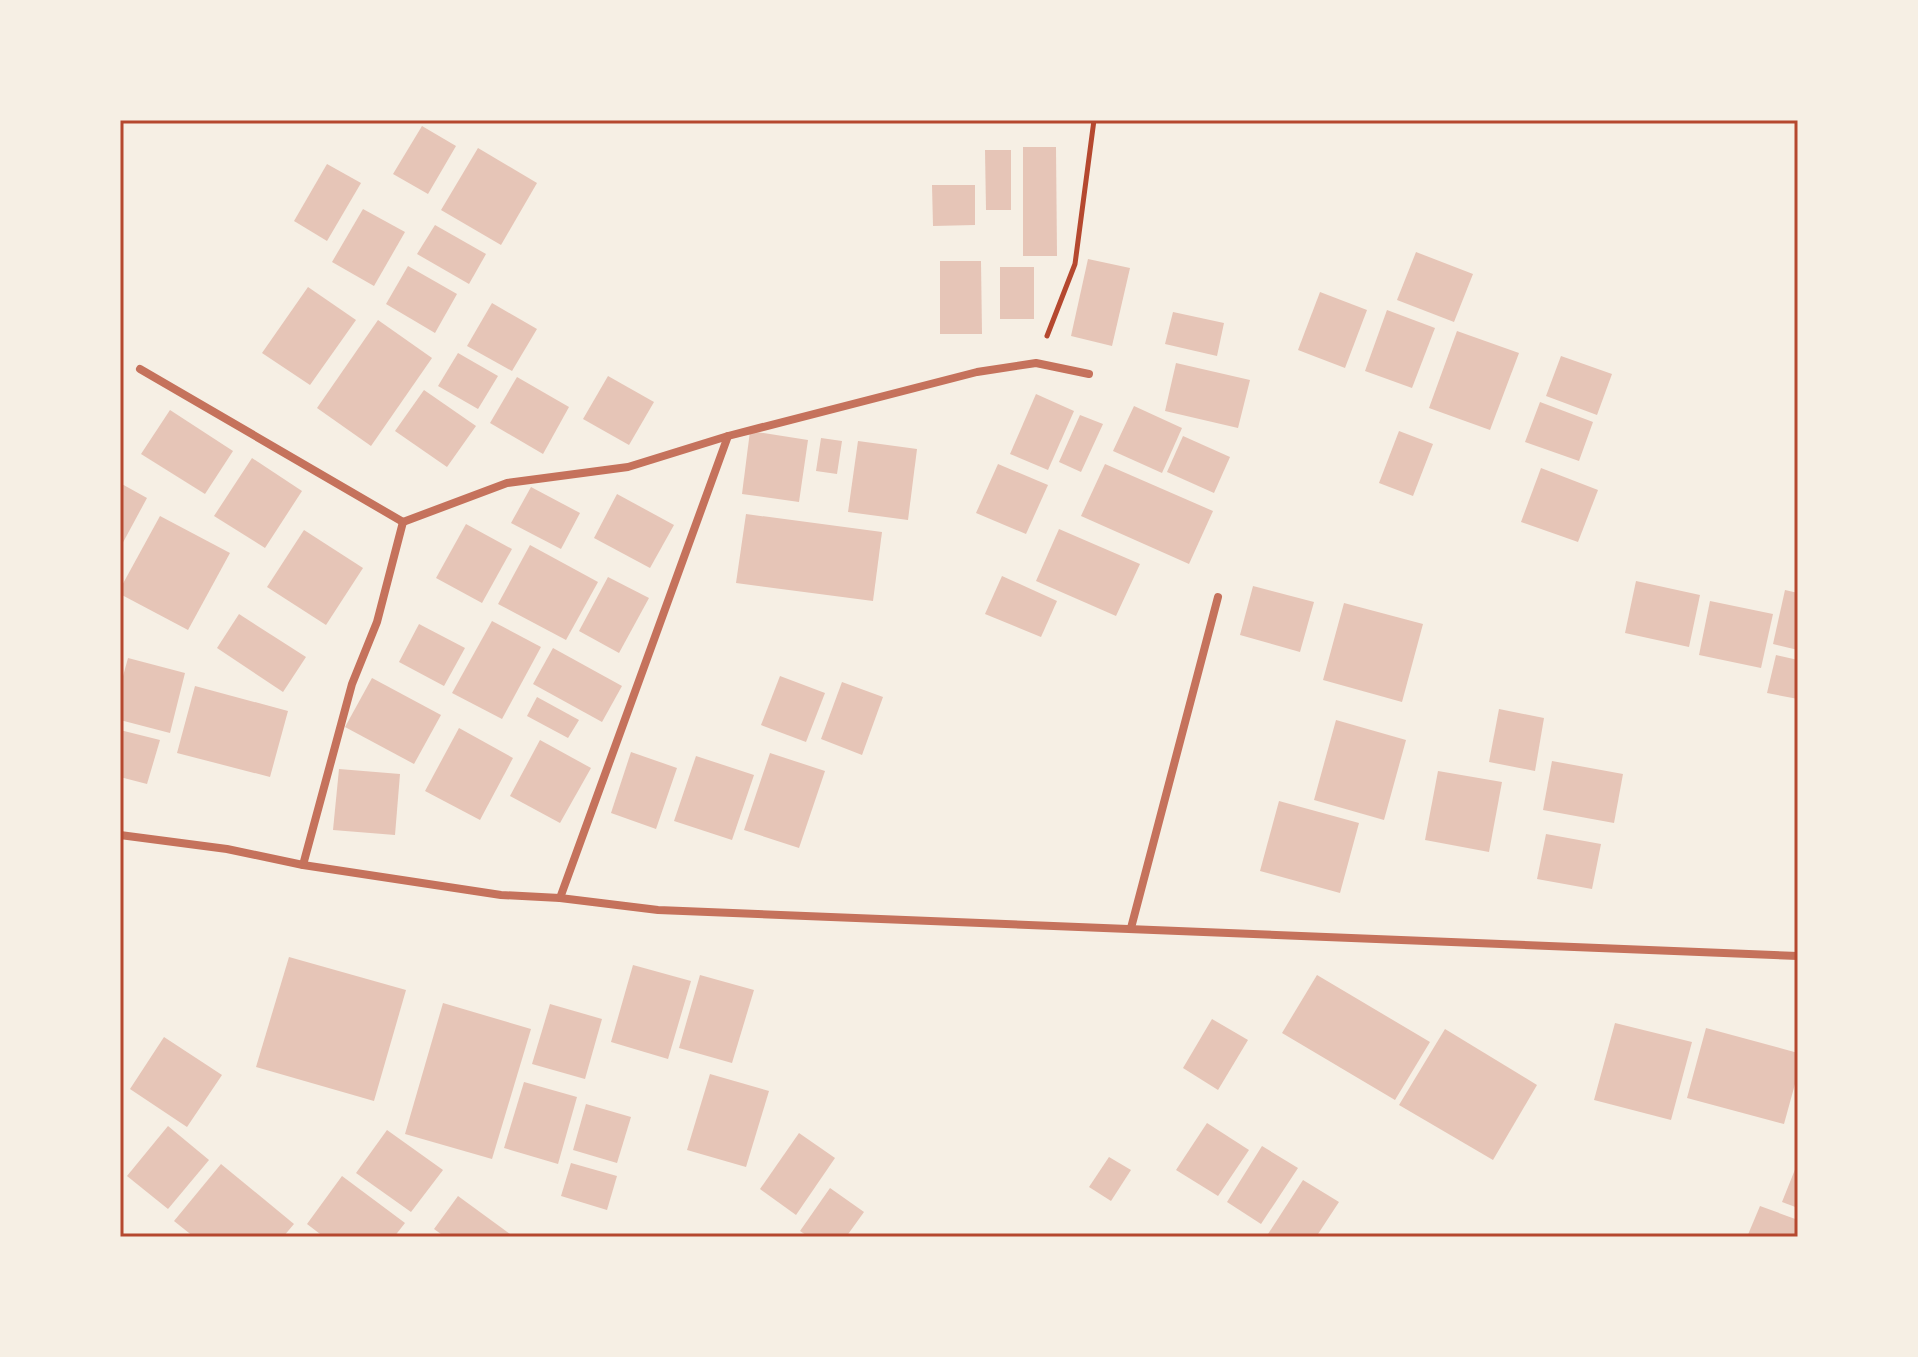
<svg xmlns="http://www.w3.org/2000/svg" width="1918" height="1357" font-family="Jost,sans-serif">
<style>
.building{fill:#e6c5b7}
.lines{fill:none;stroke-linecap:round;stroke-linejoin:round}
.path{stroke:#b5482f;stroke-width:5}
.minor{stroke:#c5725c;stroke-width:8}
.neatline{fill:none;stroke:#b5482f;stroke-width:3}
</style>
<rect width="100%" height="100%" fill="#f6efe4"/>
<g class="building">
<path d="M422,126l34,20 -28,48 -35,-20z"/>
<path d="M1023,147h33l1,109h-34z"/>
<path d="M478,148l59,35 -36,62 -60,-35z"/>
<path d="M985,150h26v60h-25z"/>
<path d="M327,164l34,19 -34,58 -33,-20z"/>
<path d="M932,185h43v40l-42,1z"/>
<path d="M363,209l42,23 -31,54 -42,-24z"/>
<path d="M435,225l51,29 -17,30 -52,-30z"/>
<path d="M1416,252l57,22 -19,48 -57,-22z"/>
<path d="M1088,259l42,9 -18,78 -41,-10z"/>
<path d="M940,261h41l1,73h-42z"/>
<path d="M408,266l49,28 -22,39 -49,-29z"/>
<rect x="1000" y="267" width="34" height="52"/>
<path d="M308,287l48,33 -46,65 -48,-32z"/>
<path d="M1320,292l47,18 -22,58 -47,-18z"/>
<path d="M492,303l45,26 -25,42 -45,-25z"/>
<path d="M1387,310l48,18 -23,60 -47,-17z"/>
<path d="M1173,312l51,11 -7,33 -52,-12z"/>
<path d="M378,320l54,38 -61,88 -54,-38z"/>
<path d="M1457,331l62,22 -29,77 -61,-22z"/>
<path d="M458,353l40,23 -20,33 -40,-23z"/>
<path d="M1561,356l51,18 -15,41 -51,-19z"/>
<path d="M1176,363l74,17 -12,48 -73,-17z"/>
<path d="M608,376l46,26 -25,43 -46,-26z"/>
<path d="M517,377l52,30 -26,47 -53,-31z"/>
<path d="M424,390l52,36 -29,41 -52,-36z"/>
<path d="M1036,394l38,17 -26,59 -38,-16z"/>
<path d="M1540,402l53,20 -14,39 -54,-19z"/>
<path d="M1134,406l48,22 -20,45 -49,-22z"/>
<path d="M170,410l63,41 -28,43 -64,-40z"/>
<path d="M1080,415l23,9 -22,48 -22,-10z"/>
<path d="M750,431l58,9 -9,62 -57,-8z"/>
<path d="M1399,431l34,13 -20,52 -34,-13z"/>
<path d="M1183,436l47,21 -16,36 -47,-21z"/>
<path d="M821,438l21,3 -5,33 -21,-3z"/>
<path d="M858,441l59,8 -9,71 -60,-8z"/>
<path d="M252,458l50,33 -37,57 -51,-32z"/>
<path d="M998,464l50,21 -22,49 -50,-21z"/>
<path d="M1105,464l108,47 -24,53 -108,-48z"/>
<path d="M1541,468l57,22 -20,52 -57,-20z"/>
<path d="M120,483l27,15 -27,50z"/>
<path d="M531,487l49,26 -19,36 -50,-26z"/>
<path d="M617,494l57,31 -24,43 -56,-30z"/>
<path d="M746,514l136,18 -9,69 -137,-18z"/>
<path d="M160,516l70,37 -42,77 -68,-36v-5z"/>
<path d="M466,524l46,25 -30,54 -46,-25z"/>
<path d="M1059,529l81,35 -24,52 -80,-35z"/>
<path d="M304,530l59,38 -37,57 -59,-38z"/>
<path d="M530,545l68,37 -32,58 -68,-36z"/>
<path d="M1002,576l55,25 -16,36 -56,-23z"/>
<path d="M608,577l41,21 -30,55 -40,-22z"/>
<path d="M1636,581l64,14 -11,52 -64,-14z"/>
<path d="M1253,586l61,16 -14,50 -60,-17z"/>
<path d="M1785,590l13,3v57l-25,-6z"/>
<path d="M1710,601l63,13 -12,54 -62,-13z"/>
<path d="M1344,603l79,21 -21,78 -79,-22z"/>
<path d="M239,614l67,43 -23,35 -66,-44z"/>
<path d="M492,621l49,26 -39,72 -50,-26z"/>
<path d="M419,624l46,24 -21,38 -45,-24z"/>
<path d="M553,648l69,38 -20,36 -69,-38z"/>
<path d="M1776,655l22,5v39l-31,-6z"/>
<path d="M128,658l57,15 -15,60 -50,-13v-33z"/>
<path d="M780,676l45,17 -19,49 -45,-17z"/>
<path d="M372,678l69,37 -27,49 -69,-37z"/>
<path d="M842,682l41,15 -21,58 -41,-16z"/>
<path d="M195,686l93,25 -18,66 -93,-24z"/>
<path d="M537,697l42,23 -11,18 -41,-22z"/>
<path d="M1499,709l45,9 -9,53 -46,-9z"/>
<path d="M1336,720l70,20 -22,80 -70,-20z"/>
<path d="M459,728l54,30 -33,62 -55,-29z"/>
<path d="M120,730l40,10 -13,44 -27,-7z"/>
<path d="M540,740l51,28 -31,55 -50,-27z"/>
<path d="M631,752l46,16 -21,61 -45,-16z"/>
<path d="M770,753l55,18 -26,77 -55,-18z"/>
<path d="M696,756l58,19 -22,65 -58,-19z"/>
<path d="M1552,761l71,13 -9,49 -71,-13z"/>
<path d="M339,769l61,5 -5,61 -62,-5z"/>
<path d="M1438,771l64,11 -13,70 -64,-12z"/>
<path d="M1279,801l80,22 -19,70 -80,-22z"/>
<path d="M1546,834l55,10 -9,45 -55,-10z"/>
<path d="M289,957l117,33 -32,111 -118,-34z"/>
<path d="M633,965l58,16 -23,78 -57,-17z"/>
<path d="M700,975l54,15 -22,73 -53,-15z"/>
<path d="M1317,975l113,67 -35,58 -113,-67z"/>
<path d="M443,1003l88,26 -39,130 -87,-25z"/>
<path d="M550,1004l52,15 -17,60 -53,-15z"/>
<path d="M1212,1019l36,21 -30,50 -35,-22z"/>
<path d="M1615,1023l77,19 -21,78 -77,-20z"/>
<path d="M1706,1028l92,25v20l-14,51 -97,-26z"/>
<path d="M1445,1029l92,56 -44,75 -94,-55z"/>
<path d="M164,1037l58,38 -35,52 -57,-38z"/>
<path d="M710,1074l59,17 -23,76 -59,-17z"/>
<path d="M524,1082l53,15 -19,67 -54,-16z"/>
<path d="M586,1104l45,13 -14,46 -44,-13z"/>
<path d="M1207,1123l42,27 -31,46 -42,-26z"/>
<path d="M168,1126l41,34 -41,49 -41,-33z"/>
<path d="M387,1130l56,40 -32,42 -55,-39z"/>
<path d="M799,1133l36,25 -39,57 -36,-26z"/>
<path d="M1262,1146l36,22 -37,56 -34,-22z"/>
<path d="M1109,1157l22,13 -20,31 -22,-14z"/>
<path d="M1798,1162v46l-16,-6z"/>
<path d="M571,1163l46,13 -10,34 -46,-14z"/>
<path d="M221,1164l73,60 -11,13h-89l-20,-16z"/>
<path d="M342,1176l63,47 -11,14h-70l-17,-13z"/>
<path d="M1303,1180l36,22 -23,35h-43l-5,-3z"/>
<path d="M830,1188l34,24 -18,25h-37l-9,-6z"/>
<path d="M458,1196l56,41h-69l-11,-8z"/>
<path d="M1760,1206l38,14v17h-51z"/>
</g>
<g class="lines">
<path class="path" d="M1047,336l28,-72 19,-144"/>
<g class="minor">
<path d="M140,369l263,153"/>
<path d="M403,522l104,-39 121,-16 100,-31 249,-64 59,-9 53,11"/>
<path d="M120,835l107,14 76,16 198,30 59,3 98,12 1140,46"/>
<path d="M303,865l49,-181 25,-62 26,-100"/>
<path d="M560,898l168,-462"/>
<path d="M1131,928l87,-331"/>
</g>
</g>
<rect width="1918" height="1357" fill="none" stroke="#f6efe4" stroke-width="244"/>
<rect x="122" y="122" width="1674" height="1113" class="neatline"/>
</svg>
